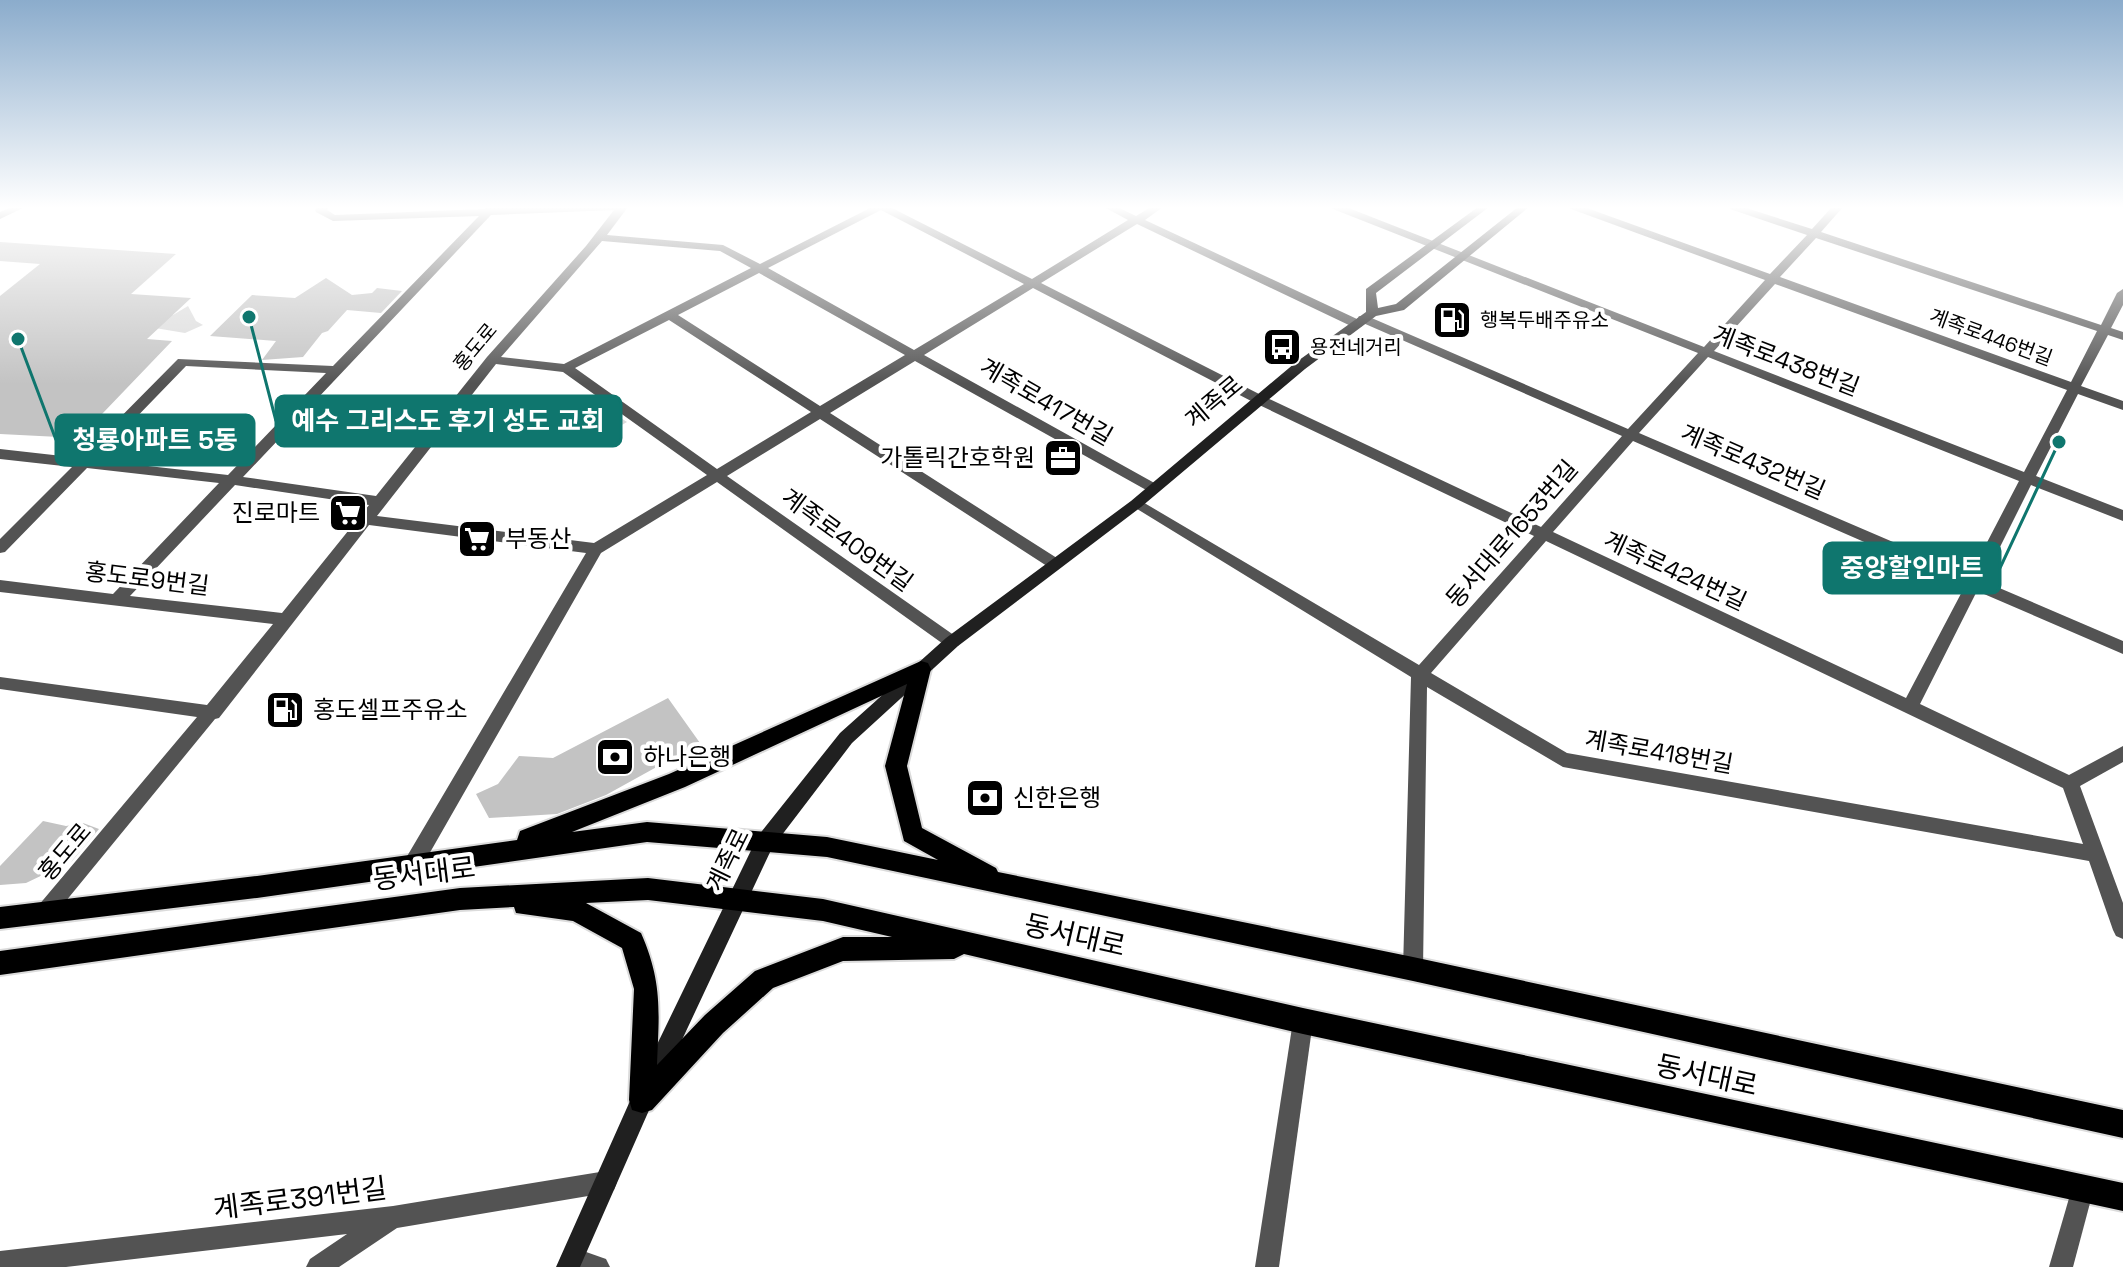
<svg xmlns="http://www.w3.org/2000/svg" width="2123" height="1267" font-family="'Space Grotesk','Noto Sans KR',sans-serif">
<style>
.green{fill:#dadada}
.building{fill:#c3c3c3}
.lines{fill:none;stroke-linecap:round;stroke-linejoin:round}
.primary-casing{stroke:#dbdbdb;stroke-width:4}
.street{fill:#535353;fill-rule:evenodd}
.secondary{fill:#202020;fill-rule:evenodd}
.primary{fill:#000;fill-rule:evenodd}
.labels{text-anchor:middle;stroke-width:8;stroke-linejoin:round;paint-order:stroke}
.far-poi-label{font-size:20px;fill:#000;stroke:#fff;text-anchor:start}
.far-street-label{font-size:20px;fill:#000;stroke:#fff}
.street-label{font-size:24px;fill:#000;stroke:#fff}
.poi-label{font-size:24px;fill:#000;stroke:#fff;text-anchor:start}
.near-street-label{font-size:28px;fill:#000;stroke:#fff}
.leader{fill:none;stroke:#0f766e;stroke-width:3}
.callout-dot{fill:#0f766e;stroke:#fff;stroke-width:3}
.callout{fill:#0f766e;stroke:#0f766e;stroke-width:3}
.callout-label{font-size:26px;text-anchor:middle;font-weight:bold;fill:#fff}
</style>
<rect width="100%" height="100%" fill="#fff"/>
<g class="green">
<path d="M188,306l8,15 7,4 -18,8 -36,-6 12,-12h12z"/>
<path d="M590,398l37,24 -31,18 -37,-24z"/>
</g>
<g class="building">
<path d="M0,242l176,12 -45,40 60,4 -44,41 25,2 -93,97 -79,-4v-138l40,-32 -40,-3z"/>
<path d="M326,278l26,17 20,-2 5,-5 25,3 -21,22 -34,-3 -19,21 -6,2 -19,24 -41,3 14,-19 -66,-5 42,-41 43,3z"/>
<path d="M668,698l32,45 -94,52 -49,19 -68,4 -13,-24 22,-10 21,-28 34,2z"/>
<path d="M43,821l23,5 17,-3 16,6 -27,32 -46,22 -26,2v-19z"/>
</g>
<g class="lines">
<defs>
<g id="primary">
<path d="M921,661l7,2 3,6 -24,97 15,62 74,40 2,4 415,85 710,153v28l-710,-157 -586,-124 -180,-15 -390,56 -257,31v-22l257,-31 260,-36 3,-9 149,-57zM907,684l-22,82 19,75 34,19 -111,-23 -180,-15 -75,10 113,-45z"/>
<path d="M648,878l175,21 480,109 820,175v28l-820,-177 -339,-80 -10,5 -111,2 -70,27 -50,45 -71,77 -10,3 -10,-3 -3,-10 5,-111 -12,-41 -49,-27 -57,-8 -2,-6 -54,3 -460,65v-24l460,-63zM648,900l175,21 69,16h-49l-88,34 -50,44 -48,50c2,-52 6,-82 -16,-132l-55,-30z"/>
</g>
</defs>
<use href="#primary" class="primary-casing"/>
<g class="street">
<path d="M12,207h13l-25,12v-7z"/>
<path d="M318,207h11l-2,3 8,5 150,-6 2,-2h141l-21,28 116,10 37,19 112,-57h18l142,72 96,-59 -24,-13h13l19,9 15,-9h12l-18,13 212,99 2,-3h8l261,113 70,-76 -365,-144 -1,-2h14l358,140 61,-67 -194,-71 -1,-2h14l186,67 37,-39 -77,-26 -1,-2h14l69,22 20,-22h11l-22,25 280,93 16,-32 6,-4v16l-12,23 12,4v8l-15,-5 -27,51 42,15v9l-45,-16 -42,82 87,34v11l-92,-36 -48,96 140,60v13l-146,-63 -57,113 149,71 54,-29v16l-43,24 43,117v36l-7,-3 -3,-6 -24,-69 -526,-94 -136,-80 -4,282 -3,7 -7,2 -7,-2 -3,-7 8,-292 -282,-173 7,-5 5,2 278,164 115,-129 -279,-133 -222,-115 -109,67 234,130 2,3 -2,3h-10l-233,-130 -85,52 230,147 3,4 -3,4h-10l-230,-149 -93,57 231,162 2,4 -2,4h-12l-229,-164 -116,71 -181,317 -7,2 -7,-2 -2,-6 2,-6 180,-305 -217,-28 -150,193 -4,1 -163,199 -7,3 -7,-3 -3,-6 3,-6 159,-189 -197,-28v-12l207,28 66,-81 -273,-32v-12l113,14 106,-111 -132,-15 -82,84 -5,1v-14l72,-72 -72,-8v-10l80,9 98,-99 155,7 146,-150 -146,5 -17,-9 -1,-2zM614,210l-28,36 -99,111 -111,139 -133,-19 248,-262zM881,210l143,74 -110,66 -146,-82zM1137,224l216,103h8l2,-4 259,113 -81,91 -276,-130 -224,-114zM1816,238l281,93 -26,51 -291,-105zM602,241l118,10 31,17 -187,96 -63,-7zM759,273l146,82 -85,51 -142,-91zM1775,284l292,106 -43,82 -310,-121zM669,320l142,92 -94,57 -142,-101zM1708,357l311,124 -49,94 -331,-142zM496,364l67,8 144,103 -113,68 -217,-27zM186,366l140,7 -98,102 -133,-15zM1633,441l332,145 -59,112 -353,-166zM235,485l134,20 -87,108 -152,-17zM1546,541l517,247 20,56 -516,-91 -136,-80z"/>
<path d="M1303,1011l7,3 3,7 -34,246h-24l38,-246 3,-7z"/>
<path d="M606,1171l8,3 3,8 -3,8 -8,3 -209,35 -58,39h-33l4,-8 37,-25 -281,33h-66v-16l393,-45z"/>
<path d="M2083,1177l8,3 3,8 -21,79h-24l23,-79 3,-8z"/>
<path d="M572,1247l34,12 4,8h-46l-4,-8 4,-8z"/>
</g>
<path class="secondary" d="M1478,207h11l-113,86 2,15 18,-4 122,-97h11l-125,103 -28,6 -71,53 -164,138 -183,139 -106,97 -80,105 -122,260 -70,159h-24l78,-175 124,-256 82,-103 106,-95 185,-137 164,-138 71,-51v-23z"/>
<use href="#primary" class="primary"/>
</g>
<linearGradient id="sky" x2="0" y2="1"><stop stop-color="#8baccc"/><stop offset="0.54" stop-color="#fff"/><stop offset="1" stop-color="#fff" stop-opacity="0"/></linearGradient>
<rect width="2123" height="384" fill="url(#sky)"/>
<defs>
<symbol id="fuel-square" viewBox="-11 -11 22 22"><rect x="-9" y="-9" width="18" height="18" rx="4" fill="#000" stroke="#fff"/><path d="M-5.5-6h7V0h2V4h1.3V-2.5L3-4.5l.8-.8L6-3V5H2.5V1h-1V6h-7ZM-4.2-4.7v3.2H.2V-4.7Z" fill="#fff"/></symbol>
<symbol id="bus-square" viewBox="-11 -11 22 22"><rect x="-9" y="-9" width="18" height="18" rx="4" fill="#000" stroke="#fff"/><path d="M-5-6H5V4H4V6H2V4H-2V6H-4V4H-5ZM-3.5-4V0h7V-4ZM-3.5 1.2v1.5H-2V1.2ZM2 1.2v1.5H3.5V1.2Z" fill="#fff"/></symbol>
<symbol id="office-square" viewBox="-11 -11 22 22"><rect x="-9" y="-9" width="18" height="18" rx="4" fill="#000" stroke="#fff"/><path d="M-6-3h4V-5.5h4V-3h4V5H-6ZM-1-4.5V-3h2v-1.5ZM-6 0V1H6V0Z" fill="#fff"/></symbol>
<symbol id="supermarket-square" viewBox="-11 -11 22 22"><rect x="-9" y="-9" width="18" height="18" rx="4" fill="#000" stroke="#fff"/><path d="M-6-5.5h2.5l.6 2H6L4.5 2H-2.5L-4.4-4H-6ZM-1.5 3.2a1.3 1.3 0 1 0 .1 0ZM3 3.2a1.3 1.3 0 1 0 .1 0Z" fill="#fff"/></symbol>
<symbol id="bank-square" viewBox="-11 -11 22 22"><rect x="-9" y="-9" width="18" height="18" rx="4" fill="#000" stroke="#fff"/><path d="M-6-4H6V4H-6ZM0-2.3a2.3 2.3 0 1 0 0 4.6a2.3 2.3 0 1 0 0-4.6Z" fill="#fff"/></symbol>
</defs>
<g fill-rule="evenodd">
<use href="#fuel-square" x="1430" y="298" width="44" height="44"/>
<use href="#bus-square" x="1260" y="325" width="44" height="44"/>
<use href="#office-square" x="1041" y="436" width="44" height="44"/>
<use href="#supermarket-square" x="326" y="491" width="44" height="44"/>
<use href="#supermarket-square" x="455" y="517" width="44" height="44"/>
<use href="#fuel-square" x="263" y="688" width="44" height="44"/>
<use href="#bank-square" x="593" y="735" width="44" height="44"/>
<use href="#bank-square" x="963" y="776" width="44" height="44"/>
</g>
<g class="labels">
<g class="far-poi-label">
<text x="1480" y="327">행복두배주유소</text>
<text x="1310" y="354">용전네거리</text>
</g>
<g class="far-street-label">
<text transform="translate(1991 337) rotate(20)" y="7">계족로446번길</text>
<text transform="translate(475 347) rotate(-50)" y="7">홍도로</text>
</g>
<g class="street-label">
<text transform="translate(1786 361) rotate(21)" y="8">계족로438번길</text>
<text transform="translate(1046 402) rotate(30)" y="8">계족로417번길</text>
<text transform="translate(1214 402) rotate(-40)" y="8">계족로</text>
<text transform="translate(1753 462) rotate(23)" y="8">계족로432번길</text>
<text transform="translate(1512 534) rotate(-49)" y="8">동서대로1653번길</text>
<text transform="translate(847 540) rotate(36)" y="8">계족로409번길</text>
<text transform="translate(1675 571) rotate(25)" y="8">계족로424번길</text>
<text transform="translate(147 579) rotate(7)" y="8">홍도로9번길</text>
<text transform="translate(1659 752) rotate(10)" y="8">계족로418번길</text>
<text transform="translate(65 852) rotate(-50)" y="8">홍도로</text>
<text transform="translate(728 860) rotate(-64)" y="8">계족로</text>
</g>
<g class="poi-label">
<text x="1035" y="466" text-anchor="end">가톨릭간호학원</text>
<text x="320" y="521" text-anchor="end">진로마트</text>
<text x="505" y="547">부동산</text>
<text x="313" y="718">홍도셀프주유소</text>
<text x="643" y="765">하나은행</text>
<text x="1013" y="806">신한은행</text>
</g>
<g class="near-street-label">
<text transform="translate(424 873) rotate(-7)" y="10">동서대로</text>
<text transform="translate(1075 935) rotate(13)" y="10">동서대로</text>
<text transform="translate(1707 1075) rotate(12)" y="10">동서대로</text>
<text transform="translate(300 1198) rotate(-7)" y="10">계족로391번길</text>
</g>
</g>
<path class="leader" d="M249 317L276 421M18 339L56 440M2059 442L2000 568"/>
<g class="callout-dot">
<circle cx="249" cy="317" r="8"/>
<circle cx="18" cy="339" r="8"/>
<circle cx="2059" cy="442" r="8"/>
</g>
<g class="callout">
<rect x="276" y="396" width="345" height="50" rx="8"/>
<rect x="56" y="415" width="198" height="50" rx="8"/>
<rect x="1824" y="543" width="176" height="50" rx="8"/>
</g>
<g class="callout-label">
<text x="448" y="430">예수 그리스도 후기 성도 교회</text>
<text x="155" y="449">청룡아파트 5동</text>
<text x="1912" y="577">중앙할인마트</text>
</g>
</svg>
